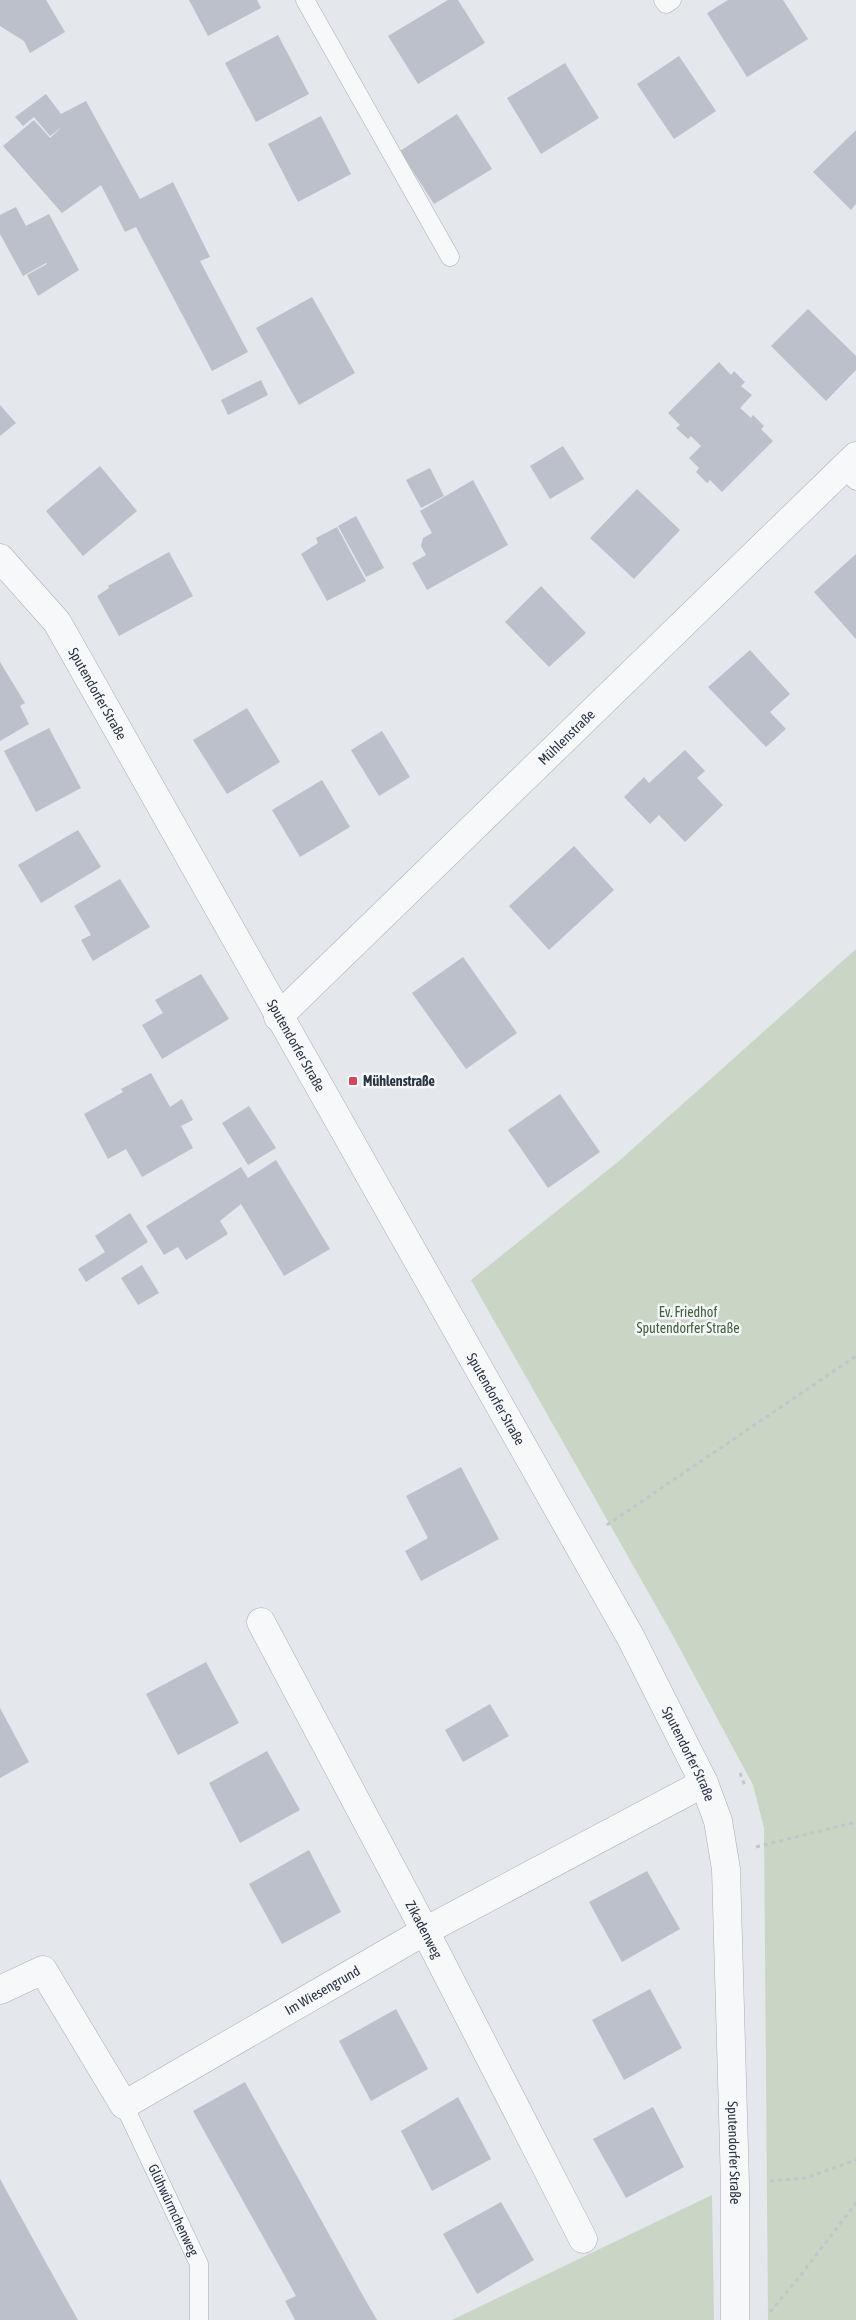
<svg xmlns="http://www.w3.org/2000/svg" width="856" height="2320" font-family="'Asap Condensed',sans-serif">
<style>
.green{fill:#c9d6c5}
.building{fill:#bbc0ca}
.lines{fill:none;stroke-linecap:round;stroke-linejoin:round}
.service-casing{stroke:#a9aeb7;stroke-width:19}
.minor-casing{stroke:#a9aeb7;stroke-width:29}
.path{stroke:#c2c5cb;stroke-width:3;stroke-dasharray:4 4;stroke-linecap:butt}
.service{stroke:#f7f8fa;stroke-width:18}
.minor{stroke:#f7f8fa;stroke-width:28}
.poi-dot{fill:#d1495b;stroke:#f4f6f9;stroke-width:2}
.labels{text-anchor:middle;stroke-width:5;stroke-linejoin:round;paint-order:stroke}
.street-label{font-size:14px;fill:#2b3445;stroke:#f4f6f9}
.poi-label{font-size:14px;font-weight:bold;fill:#2b3445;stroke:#f4f6f9;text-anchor:start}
.park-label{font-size:14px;fill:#3f6138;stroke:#f4f6f9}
</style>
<rect width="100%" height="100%" fill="#e4e7ec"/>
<g class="green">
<path d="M856,949v1371h-88l-4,-492 -11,-43 -81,-151 -201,-354 148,-119z"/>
<path d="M712,2195l2,125h-262z"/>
</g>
<g class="building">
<path d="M0,0h46l19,32 -35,21 -6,-12 -24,-15z"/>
<path d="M189,0h68l4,8 -53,28z"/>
<path d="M448,0h10l27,43 -67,41 -30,-48z"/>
<path d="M728,0h55l25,39 -61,38 -40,-64z"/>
<path d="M278,35l31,59 -53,28 -31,-59z"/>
<path d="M679,56l37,55 -42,28 -37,-55z"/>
<path d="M565,63l34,55 -58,36 -34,-56z"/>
<path d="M46,94l15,20 25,-13 54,98 33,-17 37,75 -10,4 48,91 -36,19 -76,-144 -11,5 -24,-47 -39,28 -59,-67 31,-26 16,18 12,-11 -12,9 -16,-19 -11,9 -8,-9z"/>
<path d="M457,114l35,55 -58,35 -34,-53z"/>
<path d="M321,116l30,58 -53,28 -30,-58z"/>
<path d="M856,130v74l-5,6 -38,-38z"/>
<path d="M16,207l10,19 23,-12 30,56 -41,26 -11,-21 20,-11 -1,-1 -23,13 -23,-42v-19z"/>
<path d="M312,297l43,76 -56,32 -43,-77z"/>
<path d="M808,309l48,47v14l-30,31 -55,-55z"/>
<path d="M719,362l12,13 3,-4 11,11 -4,4 11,9 -12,13 11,10 2,-3 11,11 -3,3 12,12 -51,51 -12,-12 -3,3 -11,-11 3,-4 -10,-10 12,-12 -10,-10 -3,3 -12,-11 4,-3 -12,-12z"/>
<path d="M261,380l7,15 -40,20 -7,-15z"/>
<path d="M0,405l16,18 -16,13z"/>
<path d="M563,446l21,33 -34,20 -20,-33z"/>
<path d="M100,466l37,45 -54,45 -37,-45z"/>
<path d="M430,468l14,28 -23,12 -15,-28z"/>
<path d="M473,480l35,65 -81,45 -15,-27 14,-8 -5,-9 2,-8 9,-5 -12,-22z"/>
<path d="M637,489l43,41 -46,49 -44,-41z"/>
<path d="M356,516l28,52 -18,9 -28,-51z"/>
<path d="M337,527l29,54 -39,20 -26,-47 17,-11 -2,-5z"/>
<path d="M169,552l24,44 -74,40 -22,-40 12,-8 -1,-2z"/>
<path d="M856,554v85l-42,-47z"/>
<path d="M541,586l45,47 -37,34 -44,-45z"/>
<path d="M750,650l40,44 -20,18 16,17 -20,18 -58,-60z"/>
<path d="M0,662l25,41 -5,3 9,18 -29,17z"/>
<path d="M247,708l33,54 -53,32 -34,-54z"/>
<path d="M49,728l32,60 -45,24 -32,-61z"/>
<path d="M382,731l28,46 -31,19 -28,-46z"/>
<path d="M685,750l20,21 -8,7 26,27 -38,37 -26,-27 -9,9 -26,-27 20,-20 5,6z"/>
<path d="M322,780l28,47 -50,30 -28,-47z"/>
<path d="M78,830l23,37 -60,36 -23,-38z"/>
<path d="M574,846l40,44 -65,60 -40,-44z"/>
<path d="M120,879l30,48 -57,34 -12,-21 10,-5 -17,-29z"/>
<path d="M463,957l54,76 -51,36 -54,-76z"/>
<path d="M201,974l28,45 -67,40 -20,-34 21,-12 -8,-13z"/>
<path d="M151,1073l19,34 12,-8 11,21 -12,6 12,22 -51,29 -16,-28 -18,10 -24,-45 39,-22 -2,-3z"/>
<path d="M560,1094l40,58 -52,36 -40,-58z"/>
<path d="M249,1106l27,42 -28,17 -26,-42z"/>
<path d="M276,1160l54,89 -46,27 -43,-72 -21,17 8,13 -42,26 -8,-13 -14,8 -18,-29 95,-59 7,11z"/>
<path d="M130,1213l18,29 -62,40 -8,-13 27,-17 -10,-16z"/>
<path d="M142,1265l17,28 -21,12 -17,-27z"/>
<path d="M461,1467l38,72 -78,42 -16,-30 23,-13 -22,-42z"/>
<path d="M206,1662l33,61 -61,32 -32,-61z"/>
<path d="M490,1704l19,32 -46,26 -18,-32z"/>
<path d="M0,1708l29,54 -29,16z"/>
<path d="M267,1751l33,59 -60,33 -31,-60z"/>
<path d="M309,1850l32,62 -59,32 -33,-60z"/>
<path d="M647,1871l33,58 -58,33 -33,-60z"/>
<path d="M650,1989l32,59 -58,32 -32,-60z"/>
<path d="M396,2009l32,60 -57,32 -32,-60z"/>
<path d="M245,2082l117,212 15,26h-82l-10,-19 11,-5 -103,-185z"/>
<path d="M458,2097l33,62 -59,32 -31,-60z"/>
<path d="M653,2107l31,60 -58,31 -33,-59z"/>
<path d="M0,2179l50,91 28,50h-78z"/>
<path d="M501,2202l33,58 -57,34 -34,-60z"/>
</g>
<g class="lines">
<defs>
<g id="service">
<path d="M305,0l145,257"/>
<path d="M663,0l3,4 6,-4"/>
<path d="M844,468l12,13"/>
<path id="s1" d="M124,2105l75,159v56"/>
</g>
<g id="minor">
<path id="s2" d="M0,558l57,64 574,1016 73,145 14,38 8,48 9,315v136"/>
<path id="s3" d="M278,1017l578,-561"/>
<path id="s4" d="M261,1622l164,309 158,308"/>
<path id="s5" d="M0,1990l43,-20 81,135 301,-174 279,-148"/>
</g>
</defs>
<use href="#service" class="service-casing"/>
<use href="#minor" class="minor-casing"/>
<g class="path">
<path d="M607,1525l249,-169"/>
<path d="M740,1773l5,13"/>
<path d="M756,1847l100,-25"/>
<path d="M770,2181l36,-3 50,-18"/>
<path d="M770,2312l30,-36 56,-73"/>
</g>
<use href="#service" class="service"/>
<use href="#minor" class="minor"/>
</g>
<rect class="poi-dot" x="348" y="1076" width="10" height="10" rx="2.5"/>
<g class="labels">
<g class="street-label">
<text dy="5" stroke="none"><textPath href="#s2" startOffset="168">Sputendorfer Straße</textPath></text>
<text dy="5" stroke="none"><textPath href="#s3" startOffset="402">Mühlenstraße</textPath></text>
<text dy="5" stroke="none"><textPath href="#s2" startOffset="572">Sputendorfer Straße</textPath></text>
<text dy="5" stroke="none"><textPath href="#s2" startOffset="978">Sputendorfer Straße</textPath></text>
<text dy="5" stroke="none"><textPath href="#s2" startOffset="1382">Sputendorfer Straße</textPath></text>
<text dy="5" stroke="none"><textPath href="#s4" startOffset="348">Zikadenweg</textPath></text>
<text dy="5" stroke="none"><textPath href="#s5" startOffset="434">Im Wiesengrund</textPath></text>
<text dy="5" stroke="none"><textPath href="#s2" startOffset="1788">Sputendorfer Straße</textPath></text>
<text dy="5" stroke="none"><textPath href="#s1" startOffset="116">Glühwürmchenweg</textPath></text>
</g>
<g class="poi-label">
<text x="363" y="1086">Mühlenstraße</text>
</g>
<g class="park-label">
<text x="688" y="1317">Ev. Friedhof<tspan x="688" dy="16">Sputendorfer Straße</tspan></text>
</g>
</g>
</svg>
